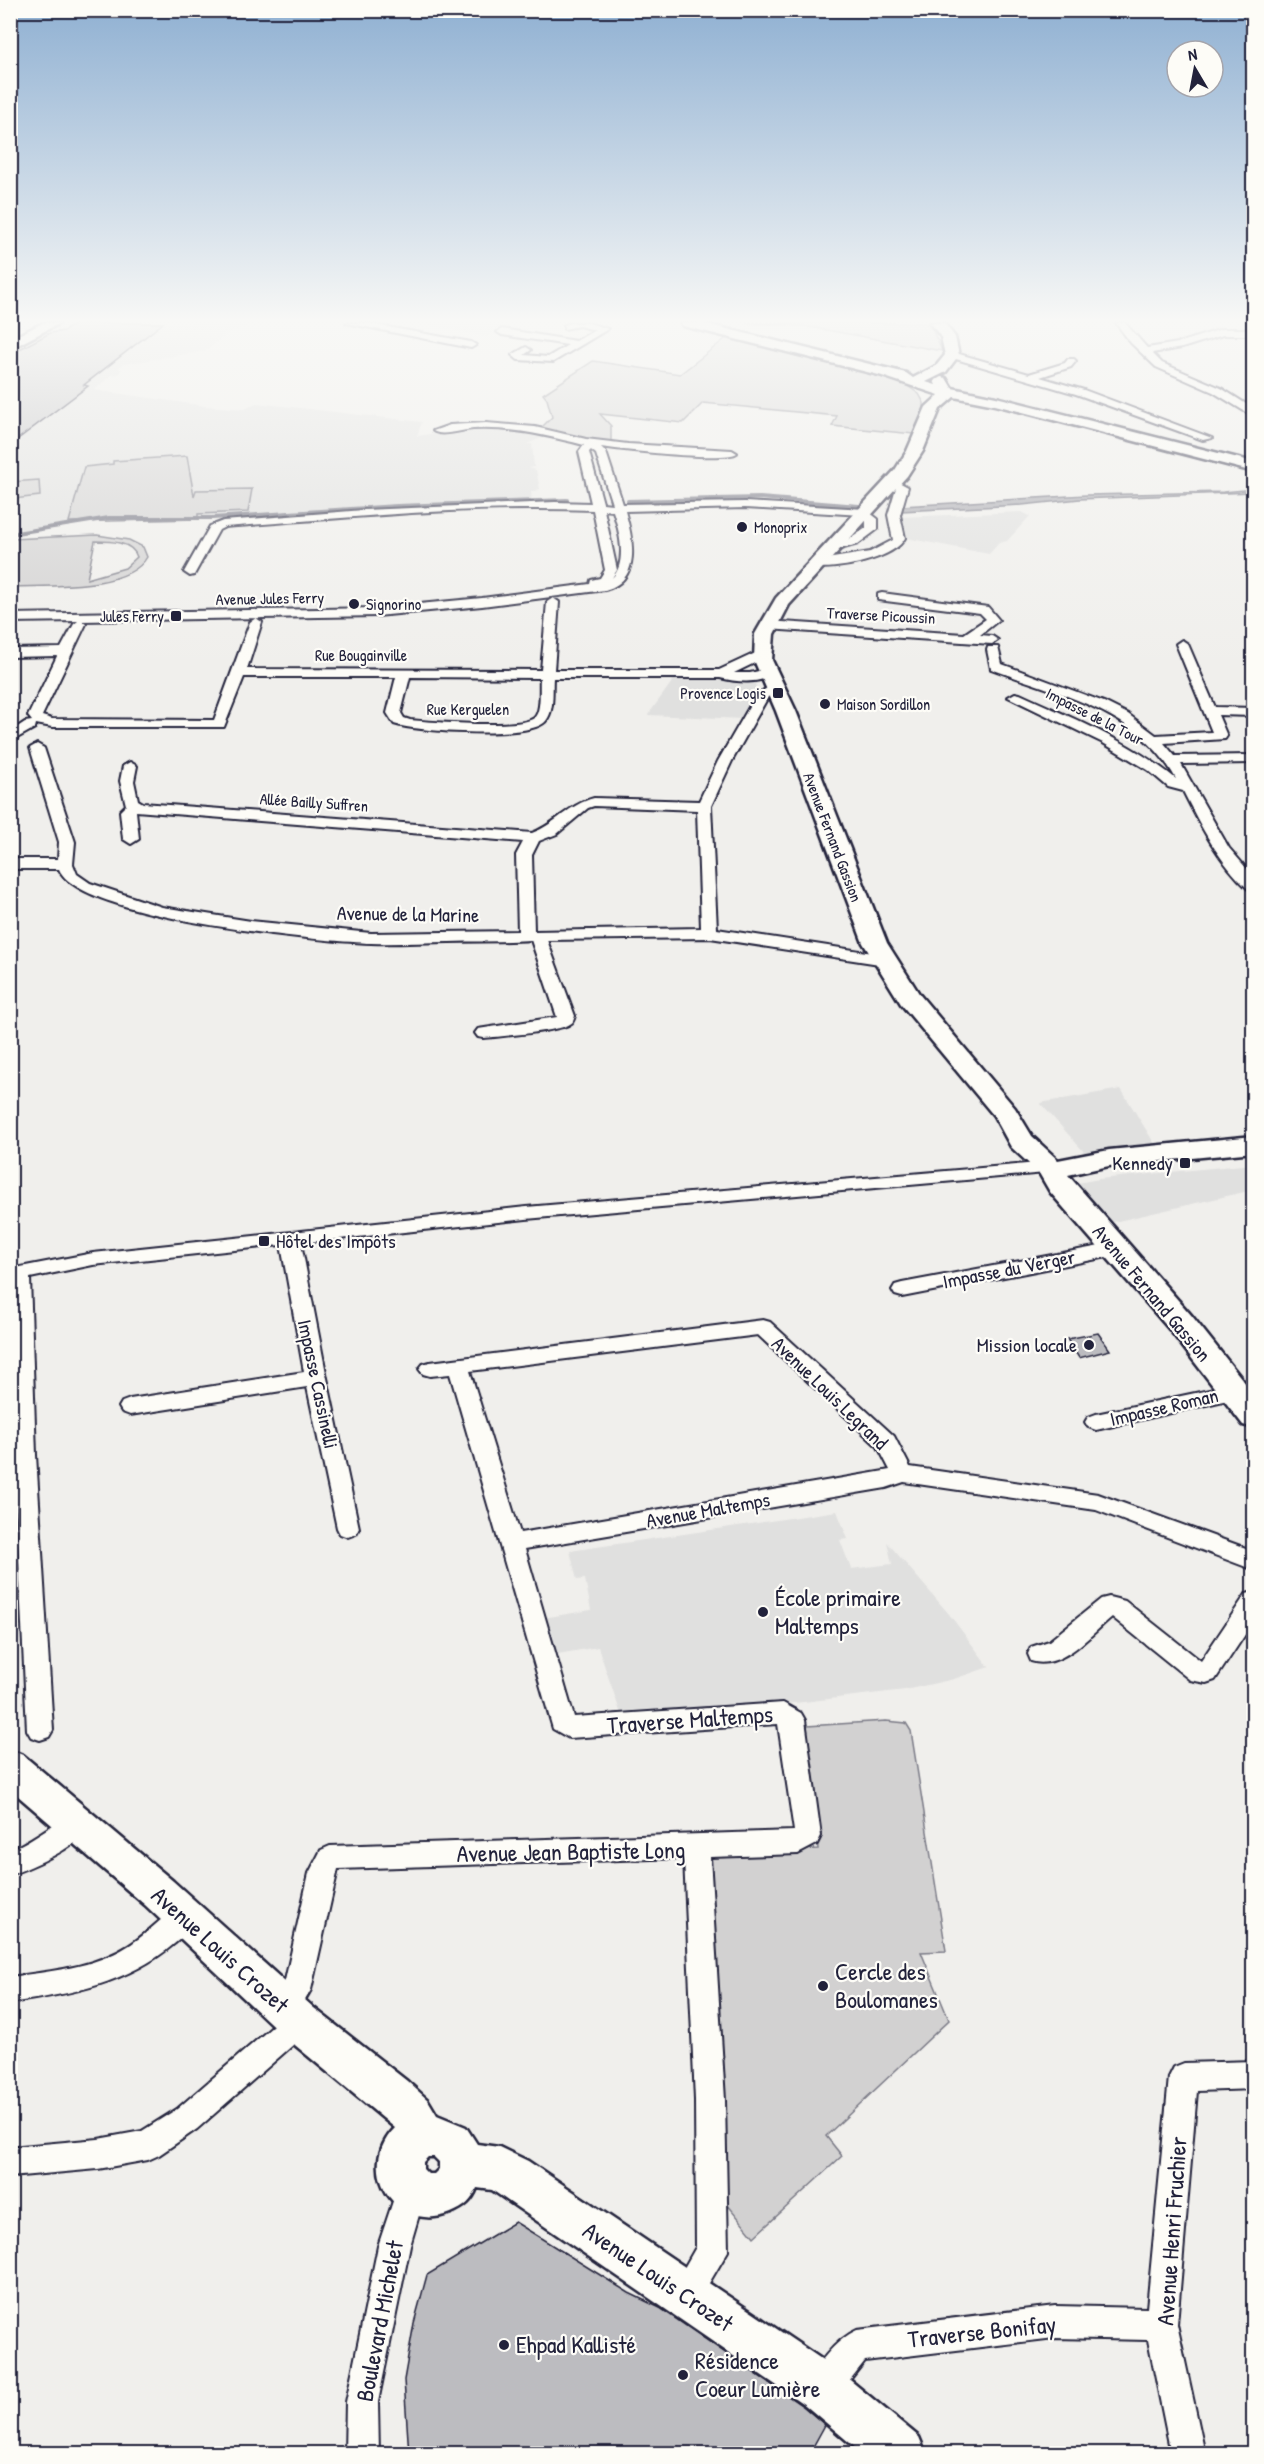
<svg xmlns="http://www.w3.org/2000/svg" width="1264" height="2464" font-family="'Patrick Hand',sans-serif">
<style>
.built{fill:#e0e0df}
.green{fill:#d2d1d1;stroke:#7a7a86;stroke-width:1.5;fill-rule:evenodd}
.water{fill:#a9a9b0;stroke:#737381;stroke-width:1.5}
.lines{fill:none;stroke-linecap:round;stroke-linejoin:round}
.stream{stroke:#737381;stroke-width:4}
.building{fill:#bcbcc0;stroke:#22223b;stroke-width:1.5}
.street-casing{stroke:#22223b;stroke-width:4}
.secondary-casing{stroke:#22223b;stroke-width:5}
.street{fill:#fdfcf7;fill-rule:evenodd}
.secondary{fill:#fdfcf7;fill-rule:evenodd}
.poi-dot{fill:#22223b;stroke:#fdfcf7;stroke-width:2}
.labels{text-anchor:middle;stroke-width:4.5;stroke-linejoin:round;paint-order:stroke}
.far-poi-label{font-size:16px;fill:#22223b;stroke:#fdfcf7;text-anchor:start}
.far-street-label{font-size:16px;fill:#22223b;stroke:#fdfcf7}
.street-label{font-size:20px;fill:#22223b;stroke:#fdfcf7}
.poi-label{font-size:20px;fill:#22223b;stroke:#fdfcf7;text-anchor:end}
.near-poi-label{font-size:24px;fill:#22223b;stroke:#fdfcf7;text-anchor:start}
.near-street-label{font-size:24px;fill:#22223b;stroke:#fdfcf7}
</style>
<rect width="100%" height="100%" fill="#f0efec"/>
<filter id="ink" filterUnits="userSpaceOnUse"><feTurbulence type="fractalNoise" baseFrequency=".0167" numOctaves="2"/><feDisplacementMap in="SourceGraphic" scale="12" xChannelSelector="R" yChannelSelector="G"/><feConvolveMatrix kernelMatrix="1 2 1 2 8 2 1 2 1" color-interpolation-filters="sRGB"/></filter>
<g filter="url(#ink)">
<g class="built">
<path d="M65,323h189l-27,10 -21,18 -83,13 -4,3 2,3 -2,4 -7,1 -18,15 111,16 40,3 11,-6 166,19 -5,14 52,-8 64,3 18,3 -24,10h5l2,23 -5,1 7,2 4,19 -9,3 1,11 -175,4 -159,12 -11,-62 -73,4 -1,3 -29,3 -15,55 -58,11 -1,-183z"/>
<path d="M420,323h91l-25,14z"/>
<path d="M1022,512l8,4 -23,25 -8,2 -10,11 -83,-16 -8,-17 2,-4z"/>
<path d="M677,675l79,3 -1,15 -11,26 -96,-4z"/>
<path d="M1121,1089l35,57 -70,8 -46,-51z"/>
<path d="M1253,1164v26l-148,34 -31,-35 4,-6 21,-4z"/>
<path d="M837,1511l11,28 -8,1 11,29 41,-5 -5,-22 62,72 40,53 -35,12 -49,11 -110,13 -173,14 -24,-70 -46,8 2,-18 -8,-5 -3,-14 48,-8 -6,-31 -8,1 -7,-29z"/>
</g>
<g class="green">
<path d="M745,323h180l7,6 10,22 -138,-25z"/>
<path d="M729,336l148,38 26,9 16,11 5,9v9l-10,22 -82,-8 5,-10 -134,-13 -20,20 -83,-9 11,12v17l-71,-14 12,-12 -5,-18 -4,-5 50,-33 87,13z"/>
<path d="M187,456l7,40 2,-6 56,-1 -4,23 -50,2v5l-129,3 15,-55 29,-3v-3z"/>
<path d="M39,480l1,16 -27,3 -2,-17z"/>
<path d="M97,535l32,5 14,7 4,10c-19,34 -102,28 -136,30v-48zM95,541c14,0 37,0 42,16l-12,11 -38,11z"/>
<path d="M886,1721l20,2 5,8 35,220 -25,1 28,68 -123,116 16,20 -88,81 -36,-44 -12,-339 112,-5 -11,-123z"/>
</g>
<path class="water" d="M1254,489l-1,3 -173,7 -58,6 -120,6v-5l184,-11 137,-3z"/>
<g class="lines">
<g class="stream">
<path d="M628,501l132,-3 99,8"/>
<path d="M10,534l99,-16h103l185,-12 170,-6"/>
</g>
</g>
<g class="building">
<path d="M77,323h86l-79,62 4,1 -78,59v-91l40,-21 14,-2z"/>
<path d="M1098,1333l12,17 -31,8 -12,-19z"/>
<path d="M515,2222l114,71 31,15 144,99 21,18 -16,29h-400l-5,-74 10,-57 13,-48z"/>
</g>
<g class="lines">
<defs>
<g id="street">
<path d="M346,323h19l106,19 5,3 -5,3z"/>
<path d="M571,323h18l19,6 -55,33 -35,-2 -6,-5 14,-8 5,3 -7,5 24,2 20,-12 -66,-10 -5,-3 5,-3 74,12 19,-11 -16,-4 -15,3v-4z"/>
<path d="M1116,323h9l22,25 31,-5 44,-14h32v6h-31l-41,13 -30,5 10,10 59,25 33,21v8l-41,-25 -57,-25 -25,-24z"/>
<path d="M952,352l77,22 36,-11 3,-4h6l2,2 -5,6 -31,10 44,13 128,48 -9,2 -127,-46 -127,-37v-4z"/>
<path d="M486,423l49,4 51,12 42,5 104,6 5,3c-11,9 -116,-3 -136,-6l5,5 17,52 122,-2 120,7 13,10v10l-20,15 -25,7 -4,-2v-4l21,-6 16,-11v-8l-4,-5 -117,-7 -120,3c8,28 17,69 -20,79l-123,16 -105,10 -296,5 5,3 -44,92 10,3 162,1 36,-98 6,-4 6,4 -15,47 294,1 6,-68 6,-4 6,4 -5,68h165l43,-20 5,1 1,3 -1,3 -33,16h16l17,-4 7,4c-13,12 -38,9 -54,5h-167c-1,13 2,34 -8,44 -16,17 -128,10 -151,2l-7,-11 9,-36h-152l-20,50h-172l-16,-3 -1,4 -25,14v-10l15,-10 7,-1 -4,-5 29,-60 -47,1v-8l51,-1 13,-24 4,-3 -68,1v-8l367,-6 105,-10 108,-14 1,-4 9,-2 5,-8 -12,-60c-122,-5 -247,8 -368,17l-6,3 -25,45 -4,1 -6,-4 26,-46 13,-5 141,-11 191,-8 36,1 -12,-51 5,-7c-37,-9 -72,-18 -111,-16 -11,1 -32,8 -40,2l17,-6zM591,450l5,4 16,50 -9,-1 -14,-51zM604,510l9,1c6,19 15,51 -1,67l5,-8zM410,677l130,1c-1,9 2,33 -6,40 -13,11 -104,4 -124,2l-6,-2 -3,-5z"/>
<path d="M893,479l15,8 -8,28 5,23c-10,21 -70,33 -91,29v-6l56,-9 23,-12 -5,-25 8,-27 -8,-6z"/>
<path d="M882,593l106,14 11,13 -19,15 12,1 6,4 -6,4 -225,-15 -6,-4 6,-4 197,13 22,-15 -6,-6 -102,-13v-6z"/>
<path d="M1182,640l6,4 27,63 39,1v8l-36,-1 9,21 -2,3 -61,4 11,13 79,-1v8l-73,1 48,84 25,29v14l-6,-2c-29,-27 -47,-62 -65,-98l-15,-4 -20,-17 -45,-27 -95,-46 7,-4 5,1c54,25 110,47 156,85 -36,-68 -118,-85 -185,-110l-4,-19 1,-3h10l4,17 102,38 24,12 28,21 56,-3 -36,-88z"/>
<path d="M775,683l7,4 -14,10 -36,64 -21,45 6,123 169,26 8,5 -2,3 -6,2 -176,-27 -163,2 28,76c-2,4 -1,6 -5,8 -12,8 -69,12 -86,14l-6,-1 -3,-4 3,-4 79,-12 -26,-77c-27,2 -55,1 -82,2 -26,0 -52,2 -78,1 -54,-2 -292,-25 -312,-74h-49v-10h48l1,-17 -29,-94 7,-4 7,4 31,94 -2,22 4,10 13,9 72,24 89,14 120,12 147,-2 -2,-76 7,-13 -387,-31 3,28 -8,5 -8,-5 -3,-28 6,-6 -6,-24 3,-15 7,-4 7,4 -3,15 4,19 5,3 389,30c23,-8 37,-29 62,-35l105,3 19,-40 38,-66zM594,806l103,4 4,118 -167,3 -2,-76 7,-14 18,-7 31,-26z"/>
<path d="M1050,1162l7,2 2,4 -2,4 -531,47 -225,24 26,135 32,150 -3,6 -8,3 -8,-3 -3,-6 -30,-141 -177,28 -8,-3 -3,-5 3,-5 8,-3 174,-27 -23,-127 -188,20 -63,13 6,177 17,275 -4,7 -9,3 -9,-3 -4,-7 -13,-275 -4,-186 83,-16 433,-46z"/>
<path d="M1116,1243l7,1 3,5 -3,5 -221,43 -7,-2 -3,-5 3,-5 7,-2z"/>
<path d="M763,1320l7,2 124,114 16,31 188,27 156,57v19l-158,-60 -192,-28 -18,6 -361,61 49,168 209,-14 18,10 4,7 16,116 -4,8 -19,10 -88,3 15,243 3,151 -33,56 -11,5 -11,-5 -5,-11 28,-49 -1,-147 -11,-242 -346,11 -27,121 -11,19 9,4 4,9 -4,9 -112,98 -38,26 -11,5 -50,9 -88,8v-30l88,-8 44,-8 35,-22 103,-89 -6,-3 -4,-9 14,-23 25,-112 12,-23 9,-4 464,-15 -16,-107 -209,14 -16,-9 -103,-355 -20,2 -7,-2 -4,-5 4,-5 7,-2zM758,1335l120,112 12,23 -370,63 -50,-162z"/>
<path d="M1233,1385l8,2 3,5 -3,5 -145,33 -8,-3 -3,-5 3,-5 8,-3z"/>
<path d="M1254,1592v29l-39,59 -9,3 -16,-3 -78,-63c-21,17 -51,54 -81,44l-3,-7 3,-7 18,-6 52,-42 8,-2 16,4 76,60 45,-67z"/>
<path d="M78,1813l9,3 4,8c-11,23 -57,42 -81,51v-25c24,-10 44,-29 68,-37z"/>
<path d="M185,1905l10,3 4,9c-6,12 -15,19 -25,27 -47,40 -104,50 -164,59v-26c41,-6 83,-9 118,-31 20,-12 36,-33 57,-41z"/>
<path d="M1254,2061v28l-57,2 -20,233 28,130h-34l-23,-114 -93,-2 -190,23 -31,39 -12,4 -12,-4 -4,-12c8,-21 30,-49 51,-58l198,-24 92,2 22,-231 5,-10 10,-4z"/>
<path d="M411,2176l11,4 4,11 -16,55 -32,156 1,52h-34l1,-52 32,-156 22,-66z"/>
</g>
<g id="secondary">
<path d="M43,323h17l-50,26v-10z"/>
<path d="M681,323h22l203,50 7,5 23,-12 9,-11 -4,-18 -11,-14h14l11,14 4,18 -13,17 -20,10 10,3 -2,-4 7,-4 5,1 6,10 44,9 258,65v10l-259,-67 -41,-8 -14,12 -17,42 -16,25 -118,129 -15,29 -2,26 24,51 91,232 33,52 95,113 17,28 26,24 51,-10 145,-14v16l-145,14 -41,9 124,141 62,78v34l-11,-3 -73,-95 -120,-138 -11,-19 -28,-26 -17,-31 -93,-112 -38,-61 -87,-232 -22,-51 1,-26 21,-36 119,-128 12,-19 19,-44 13,-12 -60,-20 -196,-49z"/>
<path d="M10,1750l13,5 150,126 141,127 93,73 21,19 9,15 29,12 11,17 22,3 29,14 311,210 80,66 7,17h-63l-58,-49 -313,-215 -15,-2c-5,13 -12,19 -26,25 -54,22 -97,-44 -56,-85l-111,-92 -139,-131 -135,-116zM428,2157h6l5,5v7l-5,5h-6l-5,-5v-7z"/>
</g>
</defs>
<use href="#street" class="street-casing"/>
<use href="#secondary" class="secondary-casing"/>
<use href="#street" class="street"/>
<use href="#secondary" class="secondary"/>
</g>
</g>
<linearGradient id="sky" x2="0" y2="1"><stop stop-color="#8fb0d2"/><stop offset="0.48" stop-color="#f8f8f6"/><stop offset="1" stop-color="#f8f8f6" stop-opacity="0"/></linearGradient>
<rect width="1264" height="668" fill="url(#sky)"/>
<g class="poi-dot">
<circle cx="742" cy="527" r="6"/>
<circle cx="354" cy="604" r="6"/>
<rect x="170" y="610" width="12" height="12" rx="3"/>
<rect x="772" y="687" width="12" height="12" rx="3"/>
<circle cx="825" cy="704" r="6"/>
<rect x="1179" y="1157" width="12" height="12" rx="3"/>
<rect x="258" y="1235" width="12" height="12" rx="3"/>
<circle cx="1089" cy="1345" r="6"/>
<circle cx="763" cy="1612" r="6"/>
<circle cx="823" cy="1986" r="6"/>
<circle cx="504" cy="2345" r="6"/>
<circle cx="683" cy="2375" r="6"/>
</g>
<g class="labels">
<g class="far-poi-label">
<text x="754" y="533">Monoprix</text>
<text x="366" y="610">Signorino</text>
<text x="164" y="622" text-anchor="end">Jules Ferry</text>
<text x="766" y="699" text-anchor="end">Provence Logis</text>
<text x="837" y="710">Maison Sordillon</text>
</g>
<g class="far-street-label">
<text transform="translate(270 598) rotate(-1)" y="6">Avenue Jules Ferry</text>
<text transform="translate(881 615) rotate(3)" y="6">Traverse Picoussin</text>
<text x="361" y="661">Rue Bougainville</text>
<text x="468" y="715">Rue Kerguelen</text>
<text transform="translate(1095 716) rotate(27)" y="6">Impasse de la Tour</text>
<text transform="translate(314 802) rotate(4)" y="6">Allée Bailly Suffren</text>
<text transform="translate(833 837) rotate(69)" y="6">Avenue Fernand Gassion</text>
</g>
<g class="street-label">
<text transform="translate(408 914) rotate(1)" y="7">Avenue de la Marine</text>
<text transform="translate(1009 1269) rotate(-11)" y="7">Impasse du Verger</text>
<text transform="translate(1152 1293) rotate(50)" y="7">Avenue Fernand Gassion</text>
<text transform="translate(318 1384) rotate(78)" y="7">Impasse Cassinelli</text>
<text transform="translate(830 1393) rotate(44)" y="7">Avenue Louis Legrand</text>
<text transform="translate(1164 1407) rotate(-13)" y="7">Impasse Roman</text>
<text transform="translate(708 1510) rotate(-10)" y="7">Avenue Maltemps</text>
</g>
<g class="poi-label">
<text x="1173" y="1170">Kennedy</text>
<text x="276" y="1248" text-anchor="start">Hôtel des Impôts</text>
<text x="1077" y="1352">Mission locale</text>
</g>
<g class="near-poi-label">
<text x="775" y="1606">École primaire<tspan x="775" dy="28">Maltemps</tspan></text>
<text x="835" y="1980">Cercle des<tspan x="835" dy="28">Boulomanes</tspan></text>
<text x="516" y="2353">Ehpad Kallisté</text>
<text x="695" y="2369">Résidence<tspan x="695" dy="28">Coeur Lumière</tspan></text>
</g>
<g class="near-street-label">
<text transform="translate(690 1720) rotate(-4)" y="8">Traverse Maltemps</text>
<text transform="translate(571 1852) rotate(-1)" y="8">Avenue Jean Baptiste Long</text>
<text transform="translate(220 1950) rotate(42)" y="8">Avenue Louis Crozet</text>
<text transform="translate(1172 2231) rotate(-86)" y="8">Avenue Henri Fruchier</text>
<text transform="translate(658 2277) rotate(34)" y="8">Avenue Louis Crozet</text>
<text transform="translate(380 2321) rotate(-79)" y="8">Boulevard Michelet</text>
<text transform="translate(982 2332) rotate(-6)" y="8">Traverse Bonifay</text>
</g>
</g>
<rect width="1264" height="2464" fill="none" stroke="#fdfcf7" stroke-width="36"/>
<rect x="18" y="18" width="1228" height="2428" fill="none" stroke="#22223b" stroke-width="2" filter="url(#ink)"/>
<g transform="translate(1195 69) rotate(350)"><circle r="28" fill="#fdfcf7" stroke="#a5a5ac" stroke-width="1.5"/>
<path d="M0-4.5L10 22L0 15L-10 22Z" fill="#22223b"/>
<text y="-9" font-size="16" font-weight="bold" text-anchor="middle" fill="#22223b">N</text>
</g>
</svg>
